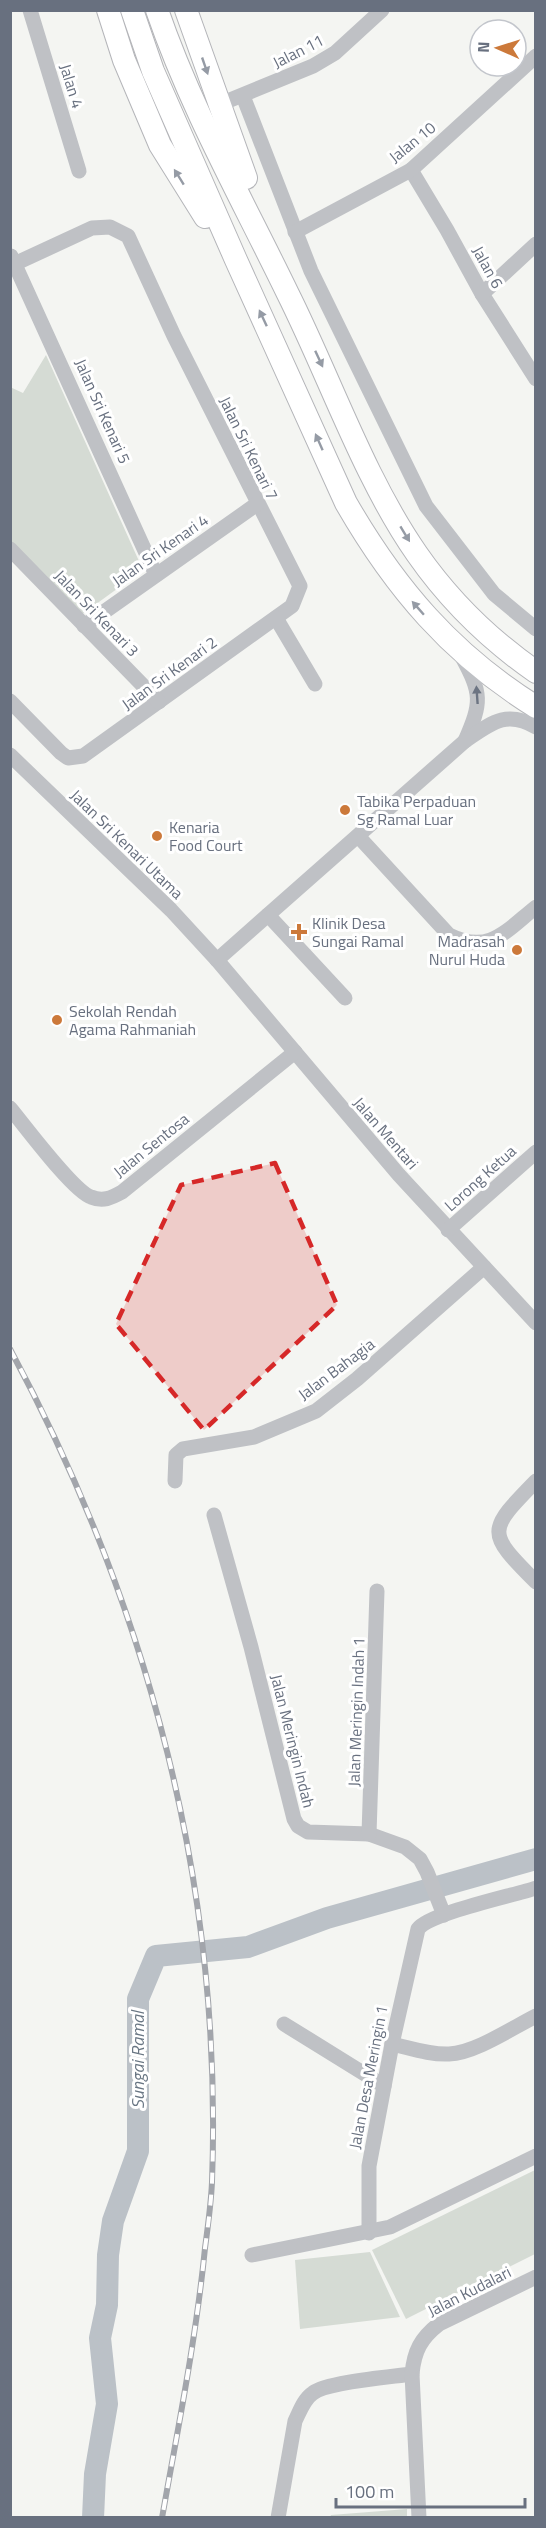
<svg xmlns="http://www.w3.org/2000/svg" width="546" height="2528" font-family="'Titillium Web',sans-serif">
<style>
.green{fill:#d5dbd4}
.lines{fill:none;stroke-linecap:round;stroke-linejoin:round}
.river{stroke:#bbc1c7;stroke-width:22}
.highway-casing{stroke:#b4b5b9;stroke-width:24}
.minor{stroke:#bfc1c5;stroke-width:15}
.highway{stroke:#fff;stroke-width:22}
.rail-casing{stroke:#a2a5ab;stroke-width:6}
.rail{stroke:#fff;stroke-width:4;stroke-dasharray:11;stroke-linecap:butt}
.oneway{fill:#959ba5}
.oneway2{fill:#6c7482}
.marked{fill:#d62828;fill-opacity:0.2;stroke:#d62828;stroke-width:4.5;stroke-dasharray:12 8;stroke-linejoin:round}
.poi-dot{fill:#cc793a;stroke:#fff;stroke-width:2}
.labels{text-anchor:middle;stroke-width:6;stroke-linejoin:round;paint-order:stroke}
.street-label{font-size:16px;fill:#68707f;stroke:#fff}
.poi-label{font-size:16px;fill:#68707f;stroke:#fff;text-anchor:start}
.water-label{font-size:18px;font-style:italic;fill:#697683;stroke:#fff}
</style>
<rect width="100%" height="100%" fill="#f4f5f2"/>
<g class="green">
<path d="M46,355l97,215 -62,45 -70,-74 -1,-154 13,6z"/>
<path d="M535,2170v84l-129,65 -34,-69z"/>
<path d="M370,2252l30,65 -100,12 -5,-69z"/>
<path d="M407,2509v8h-77l1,-2z"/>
</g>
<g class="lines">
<path class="river" d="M93,2518l2,-44 12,-70 -7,-66 7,-33 1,-50 5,-34 25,-70v-152l18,-43 92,-9 79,-29 209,-59"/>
<defs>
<g id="highway">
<path d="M108,10l16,50 36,85 45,72"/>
<path d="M132,10l21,61 83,189 110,243c49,85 105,151 190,204"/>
<path d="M157,10c34,99 86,191 131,284 42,84 76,184 129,260 32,46 73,86 119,118"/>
<path d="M186,10l60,168"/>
</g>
</defs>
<use href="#highway" class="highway-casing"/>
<g class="minor">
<path d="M30,10l49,161"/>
<path d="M243,96l68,175 115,235 68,88 42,35"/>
<path d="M218,105l95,-39 22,-13 47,-43"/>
<path d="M411,170l36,60 35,64 54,85"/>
<path d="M295,232l116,-62 125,-114"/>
<path d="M11,256l145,319"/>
<path d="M10,266l82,-38 18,-1 18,9 46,100 126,250 -8,20 -209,150 -15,2 -7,-5 -51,-52"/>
<path d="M482,294l54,-50"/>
<path d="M10,549l149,153"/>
<path d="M276,618l39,66"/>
<path d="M84,626l173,-122"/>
<path d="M462,657c20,37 20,45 3,84"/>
<path d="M10,755l161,155 46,50 182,215 137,148"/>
<path d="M358,836l91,99c40,20 57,-4 87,-28"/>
<path d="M268,915l77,83"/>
<path d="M217,960l248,-219c25,-17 41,-32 71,-14"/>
<path d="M10,1108c15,18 63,83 81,89 12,5 20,1 31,-5l173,-140"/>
<path d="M448,1230l88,-78"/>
<path d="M175,1481l1,-26 7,-6 71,-12 62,-26 41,-32 127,-112"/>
<path d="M536,1481c-49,50 -50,51 0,101"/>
<path d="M214,1515l37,132 43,172 4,7 10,6 61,2 36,13 15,12 7,13 17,43"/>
<path d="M369,1834l8,-243"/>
<path d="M284,2024l100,62"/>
<path d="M392,2044c18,4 38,11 57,10 26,-1 63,-26 87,-38"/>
<path d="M369,2233v-67l23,-122 26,-115c12,-16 94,-33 118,-41"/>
<path d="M252,2255l138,-28 146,-71"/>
<path d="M278,2518l17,-97c5,-10 9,-22 18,-28 14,-11 78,-16 99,-19"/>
<path d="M419,2518l-7,-144c2,-23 9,-36 27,-50l97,-47"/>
</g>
<use href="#highway" class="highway"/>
<defs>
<path id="rail" d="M10,1349c139,259 213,539 202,833 -1,22 -4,44 -7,66 -9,91 -27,180 -43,270"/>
</defs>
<use href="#rail" class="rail-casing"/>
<use href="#rail" class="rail"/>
</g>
<defs><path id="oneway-solid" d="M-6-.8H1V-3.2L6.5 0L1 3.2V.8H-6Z" transform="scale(1.5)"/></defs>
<g class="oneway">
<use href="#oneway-solid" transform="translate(205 66) rotate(71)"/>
<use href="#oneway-solid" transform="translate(179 177) rotate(-122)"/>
<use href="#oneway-solid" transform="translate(263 318) rotate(-115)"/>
<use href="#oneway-solid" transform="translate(319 359) rotate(65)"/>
<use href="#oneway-solid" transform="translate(319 442) rotate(-114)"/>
<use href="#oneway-solid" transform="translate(405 534) rotate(59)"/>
<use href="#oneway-solid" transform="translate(418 608) rotate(-131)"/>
</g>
<use class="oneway2" href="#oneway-solid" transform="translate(477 695) rotate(-94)"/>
<path class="marked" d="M275,1163l62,142 -133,125 -88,-106 65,-139z"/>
<g class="poi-dot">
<circle cx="345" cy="810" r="6"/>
<circle cx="157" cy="836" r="6"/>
<path d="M296 923h6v6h6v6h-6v6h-6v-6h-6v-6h6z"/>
<circle cx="517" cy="950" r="6"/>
<circle cx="57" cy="1020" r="6"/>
</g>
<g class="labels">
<g class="street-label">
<text transform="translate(298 51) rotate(-27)" y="6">Jalan 11</text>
<text transform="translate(72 86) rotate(73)" y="6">Jalan 4</text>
<text transform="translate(412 142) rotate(-39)" y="6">Jalan 10</text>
<text transform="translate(488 267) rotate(61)" y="6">Jalan 6</text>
<text transform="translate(103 411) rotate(66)" y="6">Jalan Sri Kenari 5</text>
<text transform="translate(249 448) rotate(64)" y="6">Jalan Sri Kenari 7</text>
<text transform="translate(160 550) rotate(-35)" y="6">Jalan Sri Kenari 4</text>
<text transform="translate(97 613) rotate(46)" y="6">Jalan Sri Kenari 3</text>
<text transform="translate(169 673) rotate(-36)" y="6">Jalan Sri Kenari 2</text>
<text transform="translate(127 844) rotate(44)" y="6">Jalan Sri Kenari Utama</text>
<text transform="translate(386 1133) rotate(49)" y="6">Jalan Mentari</text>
<text transform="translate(151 1145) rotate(-39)" y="6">Jalan Sentosa</text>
<text transform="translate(480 1178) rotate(-42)" y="6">Lorong Ketua</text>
<text transform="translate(336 1369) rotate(-37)" y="6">Jalan Bahagia</text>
<text transform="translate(356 1712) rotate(-88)" y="6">Jalan Meringin Indah 1</text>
<text transform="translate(293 1741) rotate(76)" y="6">Jalan Meringin Indah</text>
<text transform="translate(368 2077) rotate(-79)" y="6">Jalan Desa Meringin 1</text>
<text transform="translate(469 2291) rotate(-27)" y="6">Jalan Kudalari</text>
</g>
<g class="poi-label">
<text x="357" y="807">Tabika Perpaduan<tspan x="357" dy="18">Sg Ramal Luar</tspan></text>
<text x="169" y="833">Kenaria<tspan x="169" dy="18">Food Court</tspan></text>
<text x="312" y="929">Klinik Desa<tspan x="312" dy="18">Sungai Ramal</tspan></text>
<text x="505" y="947" text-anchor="end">Madrasah<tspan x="505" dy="18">Nurul Huda</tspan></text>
<text x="69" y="1017">Sekolah Rendah<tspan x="69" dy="18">Agama Rahmaniah</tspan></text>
</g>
<g class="water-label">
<text transform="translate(138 2060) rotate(-90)" y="6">Sungai Ramal</text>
</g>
</g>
<rect width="546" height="2528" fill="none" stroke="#68707f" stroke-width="24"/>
<g transform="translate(498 48) rotate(273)"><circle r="28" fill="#ffffff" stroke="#c3c6cc" stroke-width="1.5"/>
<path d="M0-4.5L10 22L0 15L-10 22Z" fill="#cc793a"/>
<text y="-9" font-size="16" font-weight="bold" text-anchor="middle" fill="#68707f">N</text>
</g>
<path d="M336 2498v9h189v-9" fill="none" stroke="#68707f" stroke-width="3"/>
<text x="345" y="2498" font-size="18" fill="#68707f" stroke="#ffffff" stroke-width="4.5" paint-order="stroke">100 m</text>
</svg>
